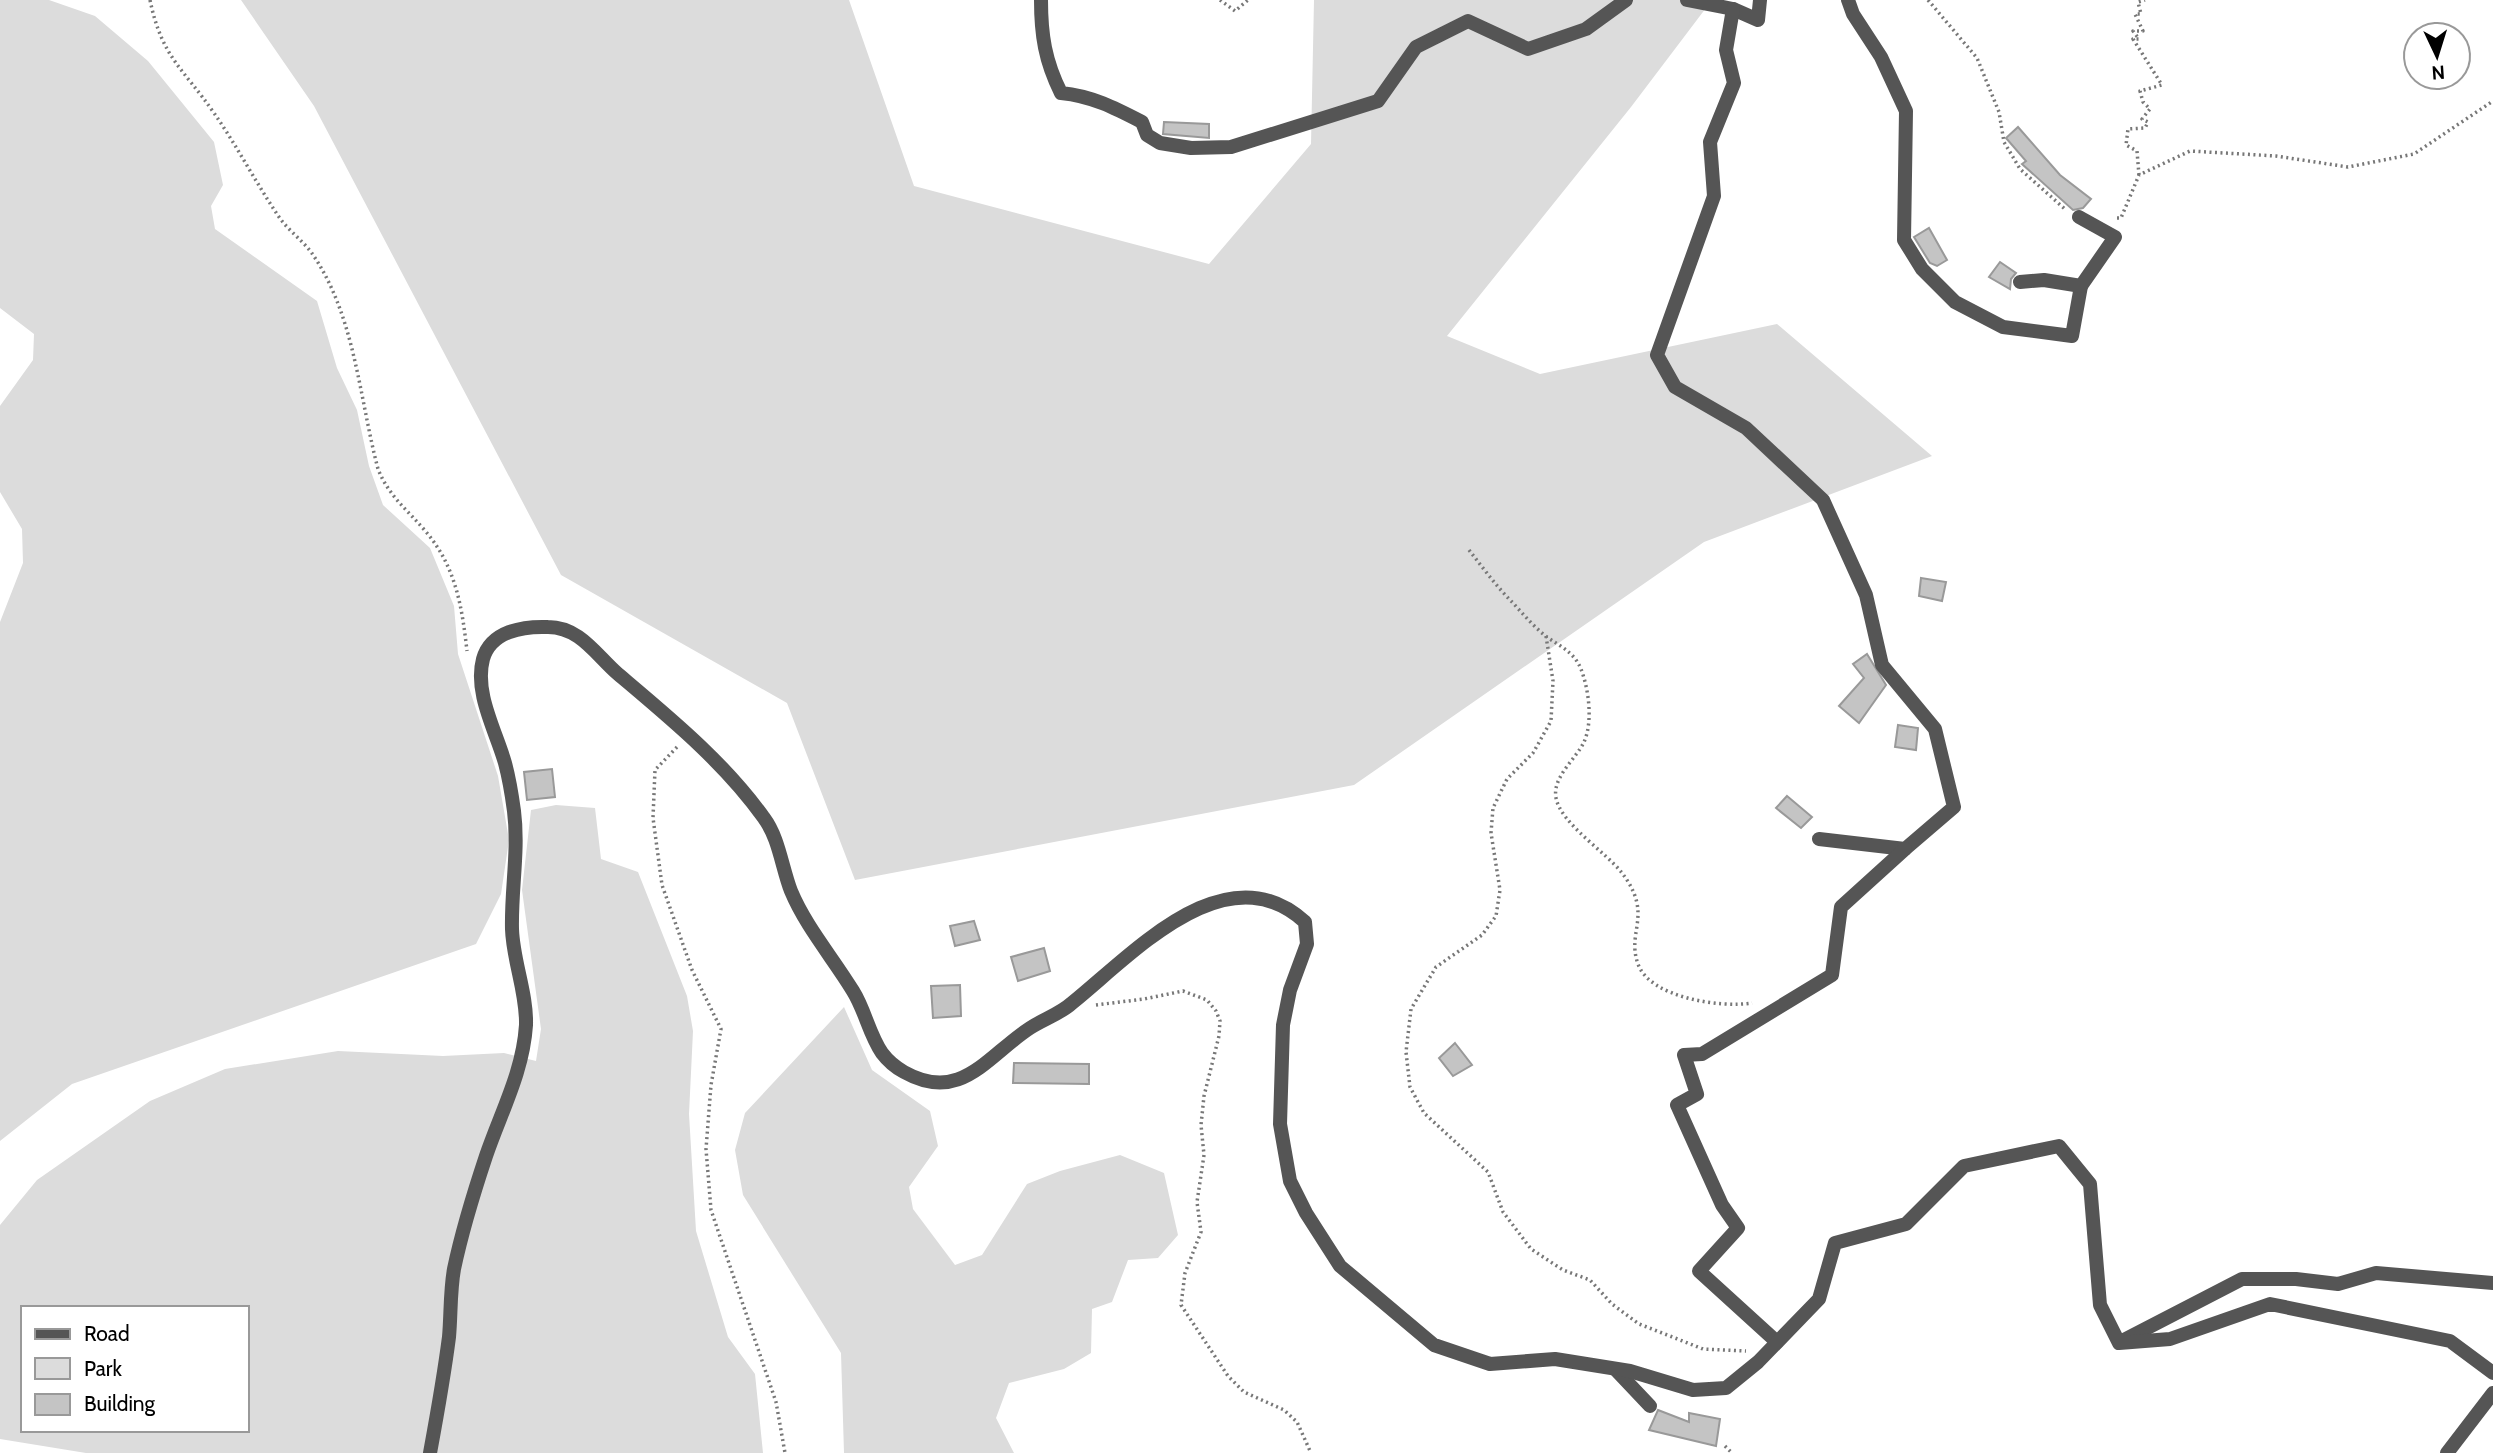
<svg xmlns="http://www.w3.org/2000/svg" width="2493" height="1453" font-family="Cabin,sans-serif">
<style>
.green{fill:#dcdcdc;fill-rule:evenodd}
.building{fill:#c4c4c4;stroke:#999;stroke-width:2}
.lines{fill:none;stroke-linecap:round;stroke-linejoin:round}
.path{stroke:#777;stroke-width:3.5;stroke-dasharray:2 3.5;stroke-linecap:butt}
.street{stroke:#555;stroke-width:14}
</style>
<rect width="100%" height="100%" fill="#fff"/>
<g class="green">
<path d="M0,0h49l46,16 53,45 66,81 9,43 -12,21 4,23 102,72 20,67 20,42 12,56 14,39 47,43 24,58 4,48 40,122 11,64 -8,54 -25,50 -404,140 -72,57v-519l23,-59 -1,-34 -22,-37v-86l33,-46 1,-26 -34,-26z"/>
<path d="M241,0h608l65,186 295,78 102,-120 3,-144h398l-81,107 -184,229 93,38 237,-50 155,132 -228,86 -350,243 -499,95 -68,-177 -226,-128 -247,-469z"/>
<path d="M556,805l39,3 6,51 37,13 49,124 6,35 -4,83 7,117 32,106 27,37 8,79h-677l-86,-14v-214l37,-45 113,-79 75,-32 113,-18 105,5 61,-3 32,8 5,-32 -19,-139 9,-80zM23,1308h224v122h-224z"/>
<path d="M844,1007l28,63 58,41 8,35 -29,41 4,22 42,56 27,-10 45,-71 33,-13 60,-16 44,18 14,62 -20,23 -30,2 -16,42 -20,7 -1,44 -27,16 -55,14 -13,35 18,35h-170l-3,-100 -98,-158 -8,-45 10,-37z"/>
</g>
<g class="building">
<path d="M1164,122l45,2v14l-46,-4z"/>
<path d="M2018,127l42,48 31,24 -8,9 -10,2 -51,-46 4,-3 -20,-23z"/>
<path d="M1929,228l18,32 -10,6 -7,-3 -16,-26z"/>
<path d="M2000,262l16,11 -5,6 -1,10 -21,-12z"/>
<path d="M1921,578l25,4 -4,19 -23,-5z"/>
<path d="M1867,654l19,31 -27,38 -20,-17 25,-28 -11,-14z"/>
<path d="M1898,725l20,3 -2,22 -21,-3z"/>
<path d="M552,769l3,28 -28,3 -3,-28z"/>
<path d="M1787,796l25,21 -11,11 -25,-20z"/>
<path d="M974,921l6,19 -25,6 -5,-20z"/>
<path d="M1044,948l6,23 -32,10 -7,-24z"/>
<path d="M960,985l1,31 -28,2 -2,-32z"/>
<path d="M1455,1043l17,22 -19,11 -14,-18z"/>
<path d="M1014,1063l75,1v20l-76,-1z"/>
<path d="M1658,1410l31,12v-9l31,6 -4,27 -67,-16z"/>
</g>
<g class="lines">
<g class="path">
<path d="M150,0c12,58 33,68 64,113 23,33 42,70 65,104 9,13 22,22 32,35 44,62 48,145 67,217 11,28 31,42 49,64 29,35 35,74 40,118"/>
<path d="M1220,0l15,11 13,-11"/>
<path d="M1928,0l49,58 22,54 5,30 16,27 46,41"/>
<path d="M2139,175l-2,-24 -11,-6 2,-16 17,-1 3,-6 -6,-3 8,-10 -7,-7 -3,-11 22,-6 -29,-46h6l-6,-8h10l-8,-17h6l-3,-12 7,-2"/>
<path d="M2117,218h4l18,-43 51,-24 86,5 72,11 66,-13 79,-53"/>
<path d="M1469,550c14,18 28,37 44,53 11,12 22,25 34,34 14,10 27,15 34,32 8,21 12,53 3,73 -8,17 -32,35 -28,56 5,26 50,54 66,75 32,42 4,58 16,91 12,34 83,44 114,39"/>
<path d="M1546,636l7,45 -2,40 -18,32 -26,26 -14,29 -2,25 9,57 -4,26 -14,19 -46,32 -25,42 -5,43 4,35 14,26 64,59 15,40 28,37 32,21 27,10 22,24 27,20 64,25 43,2"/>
<path d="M677,747l-22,23 -2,48 9,67 30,85 29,59 -10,56 -5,64 5,61 65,192 9,51"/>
<path d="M1096,1005l48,-6 39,-8 24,9 9,11 4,10 -1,15 -15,60 -3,29 3,30 -7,47 4,30 -16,41 -4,32 47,71 16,16 40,18 13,12 14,31"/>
<path d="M1725,1446l7,7"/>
</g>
<g class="street">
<path d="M1041,0c0,35 4,61 20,93 31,3 54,15 81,29l5,13 13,8 31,5 40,-1 147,-46 38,-54 52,-26 60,28 58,-20 40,-29"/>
<path d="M1687,0l46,9 25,11 2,-20"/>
<path d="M1848,0l5,14 28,43 25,54 -2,129 18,29 33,33 48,25 69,9 9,-50"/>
<path d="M1733,9l-7,41 8,33 -24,59 4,54 -57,159 18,32 71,41 77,72 43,95 16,70 53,64 19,78 -49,42 -86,-10"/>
<path d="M2020,282l24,-2 37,6 34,-49 -36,-20"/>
<path d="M2124,1340l118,-61h54l42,5 38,-11 117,10"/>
<path d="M1777,1342l-78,-71 39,-43 -16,-23 -45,-100 20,-11 -13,-39 18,-1 130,-79 9,-68 64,-58"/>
<path d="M1615,1369l35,37"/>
<path d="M430,1453c7,-38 14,-77 19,-116 2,-22 1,-46 5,-68 8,-38 20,-77 32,-113 15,-44 37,-84 40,-131 1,-32 -13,-64 -14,-96 -1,-39 7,-79 2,-118 -2,-15 -5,-33 -9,-48 -9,-32 -31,-70 -22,-104 8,-28 40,-33 65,-32 32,0 48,28 70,47 52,44 106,88 146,144 15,20 18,50 27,73 15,36 42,67 62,100 12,19 16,43 29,62 6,8 13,14 22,19 57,32 83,-16 126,-44 14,-9 30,-14 42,-25 61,-49 154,-153 233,-81l2,22 -17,46 -7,35 -3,99 10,57 16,32 34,53 94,79 56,19 65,-5 75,12 63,19 33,-2 32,-26 61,-63 16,-56 71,-19 58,-58 95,-20 31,38 10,121 19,38 51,-4 100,-35 180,37 43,32"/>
<path d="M2447,1453l46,-60"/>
</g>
</g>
<rect x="21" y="1306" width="228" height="126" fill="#ffffff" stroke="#999999" stroke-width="2"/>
<rect x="35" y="1329" width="35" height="10" fill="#555555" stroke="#999999" stroke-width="2"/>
<text x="84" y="1341" font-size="21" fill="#000000">Road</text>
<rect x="35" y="1358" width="35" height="21" fill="#dcdcdc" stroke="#999999" stroke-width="2"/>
<text x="84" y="1376" font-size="21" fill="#000000">Park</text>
<rect x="35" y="1394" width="35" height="21" fill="#c4c4c4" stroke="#999999" stroke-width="2"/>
<text x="84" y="1411" font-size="21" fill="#000000">Building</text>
<g transform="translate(2437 56) rotate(176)"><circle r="33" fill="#ffffff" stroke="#999999" stroke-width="2"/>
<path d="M0-5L12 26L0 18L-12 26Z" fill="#000000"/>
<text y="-10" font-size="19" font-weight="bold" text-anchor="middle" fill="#000000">N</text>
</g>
</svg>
